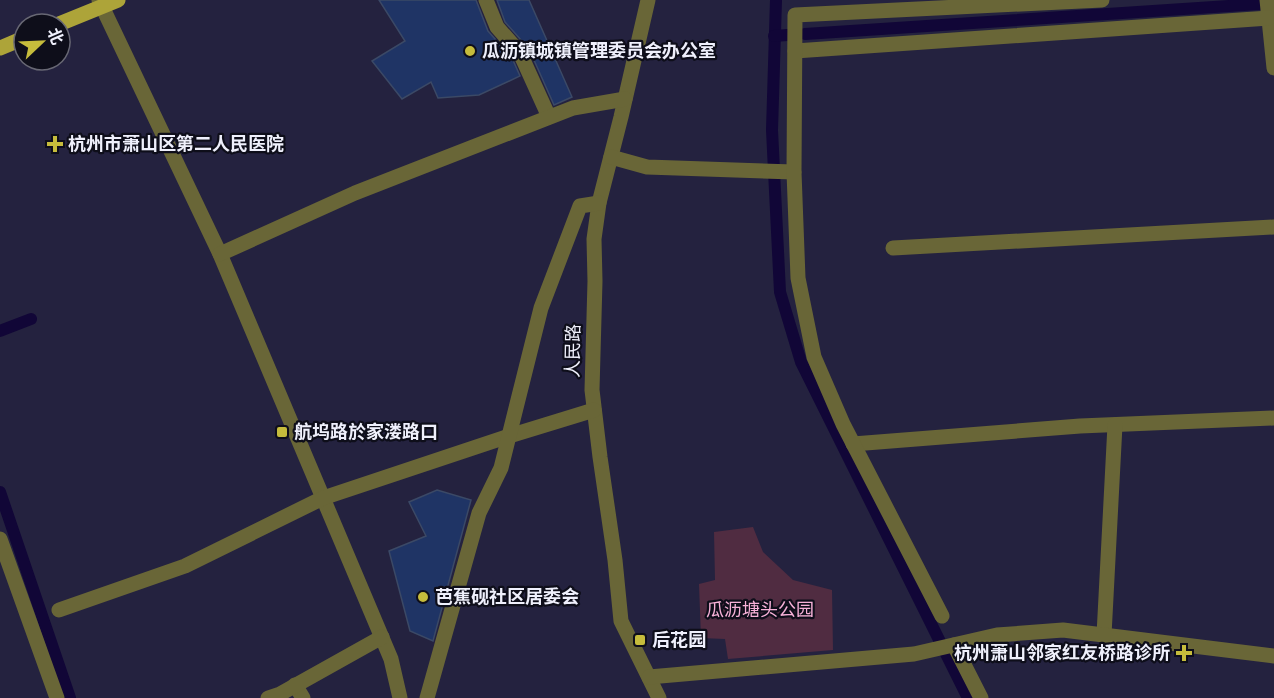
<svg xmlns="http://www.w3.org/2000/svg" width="1274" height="698" font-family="Rubik,'Noto Sans SC',sans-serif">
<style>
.green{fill:#502c41}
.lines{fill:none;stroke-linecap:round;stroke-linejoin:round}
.canal{stroke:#110637;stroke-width:12}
.building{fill:#1f3465;stroke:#3b4966;stroke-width:1.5}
.minor{stroke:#696637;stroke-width:15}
.major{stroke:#ada439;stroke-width:15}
.poi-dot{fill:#c6bc3c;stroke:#0e0e1a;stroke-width:2}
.labels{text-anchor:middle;stroke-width:4.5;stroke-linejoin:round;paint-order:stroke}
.poi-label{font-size:18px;font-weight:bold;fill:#eff0fc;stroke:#0e0e1a;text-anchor:start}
.street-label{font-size:18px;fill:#eff0fc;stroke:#0e0e1a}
.park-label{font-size:18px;fill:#f7b1d8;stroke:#0e0e1a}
</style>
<rect width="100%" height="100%" fill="#24223f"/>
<path class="green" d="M753,527l10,25 30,28 39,10 1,60 -105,9 -3,-20 -24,-1 -2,-54 16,-4 -1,-48z"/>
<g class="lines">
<g class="canal">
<path d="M776,0l-4,130 8,162 21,70 167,336"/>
<path d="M805,34l454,-30"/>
<path d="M774,36l13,-1"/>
<path d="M0,331l31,-12"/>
<path d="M0,492l70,206"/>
</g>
</g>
<g class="building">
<path d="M379,0h97l12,31 24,27 8,18 -41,19 -41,3 -7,-16 -29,17 -30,-38 33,-20z"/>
<path d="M497,0h32l43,97 -18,8 -25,-56 -24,-27z"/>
<path d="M437,490l34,10 -38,141 -23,-10 -21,-80 37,-15 -17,-34z"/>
</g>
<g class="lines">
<g class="minor">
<path d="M99,0l121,254 171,405 9,39"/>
<path d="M486,0l11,27 23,26 29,64"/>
<path d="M648,0l-27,117 -22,86 -5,36 1,42 -3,109 8,67 15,103 6,61 38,77"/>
<path d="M1267,0l7,68"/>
<path d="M795,51l474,-33"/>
<path d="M611,157l36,10 147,5"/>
<path d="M893,248l381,-21"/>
<path d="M220,254l135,-61 218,-85 52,-9"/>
<path d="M853,444l227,-18 194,-8"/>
<path d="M0,539l57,159"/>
<path d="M59,610l126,-44 138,-68 186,-62 85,-26"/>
<path d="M942,616l-99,-192 -29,-67 -16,-79 -4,-106 1,-157 307,-15"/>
<path d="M1104,635l11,-210"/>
<path d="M954,645l27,53"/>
<path d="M649,677l265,-23 83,-19 66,-5 211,26"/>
<path d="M295,685l8,13"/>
<path d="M268,698l12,-4 102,-57"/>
<path d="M427,698l52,-185 22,-45 40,-160 39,-102 19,-3"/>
</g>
<g class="major">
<path d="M59,24l59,-24"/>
<path d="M0,48l24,-10"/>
</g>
</g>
<g class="poi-dot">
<circle cx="470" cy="51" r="6"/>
<path d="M52 135h6v6h6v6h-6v6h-6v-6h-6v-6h6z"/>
<rect x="276" y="426" width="12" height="12" rx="3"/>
<circle cx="423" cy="597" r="6"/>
<rect x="634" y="634" width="12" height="12" rx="3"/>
<path d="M1181 644h6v6h6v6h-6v6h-6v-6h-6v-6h6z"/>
</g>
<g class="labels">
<g class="poi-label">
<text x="482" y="57">瓜沥镇城镇管理委员会办公室</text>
<text x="68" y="150">杭州市萧山区第二人民医院</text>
<text x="294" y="438">航坞路於家溇路口</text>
<text x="435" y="603">芭蕉砚社区居委会</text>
<text x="652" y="646">后花园</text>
<text x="1170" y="659" text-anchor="end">杭州萧山邻家红友桥路诊所</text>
</g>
<g class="street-label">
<text transform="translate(573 351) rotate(-89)" y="6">人民路</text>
</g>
<g class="park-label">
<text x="760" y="616">瓜沥塘头公园</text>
</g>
</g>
<g transform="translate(42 42) rotate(67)"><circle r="28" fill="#0e0e1a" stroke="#686874" stroke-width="1.5"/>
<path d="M0-4.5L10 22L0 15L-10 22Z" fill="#c6bc3c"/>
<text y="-9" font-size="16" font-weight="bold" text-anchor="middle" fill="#eff0fc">北</text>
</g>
</svg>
